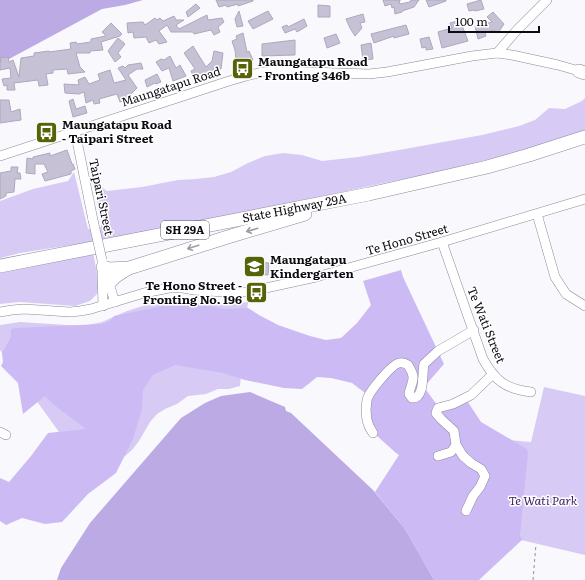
<svg xmlns="http://www.w3.org/2000/svg" width="585" height="580" font-family="Literata,serif">
<style>
.green{fill:#d7cbf5}
.forest{fill:#ccbaf5}
.water{fill:#bcaae5}
.building{fill:#c7c1d6;stroke:#aea8bc}
.lines{fill:none;stroke-linecap:round;stroke-linejoin:round}
.minor-casing{stroke:#8c879a;stroke-width:10}
.highway-casing{stroke:#8c879a;stroke-width:14}
.path{stroke:#918f95;stroke-width:1;stroke-dasharray:3 3;stroke-linecap:butt}
.minor{stroke:#fff;stroke-width:9}
.highway{stroke:#fff;stroke-width:13}
.minor-bridge-casing{stroke:#8c879a;stroke-width:10;stroke-linecap:butt}
.minor-bridge{stroke:#fff;stroke-width:9}
.oneway{stroke:#9e9da0}
.labels{text-anchor:middle;stroke-width:3;stroke-linejoin:round;paint-order:stroke}
.shield{fill:#fff;stroke:#565459;stroke-width:1}
.shield-label{font-size:11px;font-weight:bold;fill:#0d0b12}
.poi-label{font-size:12px;font-weight:bold;fill:#0d0b12;stroke:#fff;text-anchor:start}
.street-label{font-size:12px;fill:#0d0b12;stroke:#fff}
.park-label{font-size:12px;font-style:italic;fill:#3e2366;stroke:#fff}
</style>
<rect width="100%" height="100%" fill="#f9f8fc"/>
<g class="green">
<path d="M585,98v32l-67,22 -89,22 -50,10 -64,14 -224,44 -71,11 -20,5v-57l33,-12 35,-8 6,-9 14,57 13,-2v-7l-9,-39 15,10 35,-4 36,-7 18,-1 18,-2 17,-5 17,-9 17,-7 18,-3 19,2 20,6 36,-4 41,-7 83,-15 37,-9 16,-6 14,-12 16,1 17,-8z"/>
<path d="M93,252l4,21 1,15 -1,6 -7,7 -15,5 -55,-4 -20,2v-33z"/>
<path d="M178,302l23,1 26,2 21,-3 -8,84 -11,3h-11l-12,5 -18,2 -11,8 -12,5 -8,5 -7,8 -11,19 -7,9 -37,32 -95,-132v-25l20,-3 63,4 19,-4 25,-11 22,-7z"/>
<path d="M544,387l41,9v159l-86,-20 8,-95 24,2z"/>
</g>
<path class="forest" d="M401,270l2,7 41,87 -20,23 16,22 24,-13 17,26 46,27 1,4 -8,83 3,3 -44,41h-45l-29,-51 -30,-37 24,-37 -3,-2 -20,-18 -13,-22 6,-17 -17,-13 -21,-5 -14,-1 -15,12 -18,-1 -39,-8 -22,-7 -48,-8 -22,10 -10,15 -1,19 -9,30 -17,34 -28,21 -26,28 -17,2 -23,-6 -16,7 -6,-4v-43l9,4 22,-26 17,-23 38,-4 -32,-24 -9,-9 -22,18 -5,-31 -17,-17 2,-4 -1,-9 9,-16v-8l5,-1 85,-4c6,-1 9,-2 13,-8l49,-10 37,-2 24,5 24,-1 11,7 19,10 32,11 16,4 15,-2 16,-15 14,-18 -8,-24z"/>
<g class="water">
<path d="M0,0h143l-18,5 -23,4 -93,50 -9,3z"/>
<path d="M250,392l35,15 1,4 5,2 82,77 32,39 29,51h-377l4,-12 29,-45 91,-105 24,-15 16,-7z"/>
</g>
<g class="building">
<path d="M216,0h37v1l-15,5v-2l-11,3 -1,-2 -7,2z"/>
<path d="M383,0h17v1h-1l1,3 10,-2 1,-2h8l-5,7 -12,4v1l-7,2 -1,-7 -2,1 -1,-4 -6,2z"/>
<path d="M426,0h20v1l-17,6z"/>
<path d="M481,0l3,9 -9,2 -1,-1 -5,1 -2,-7z"/>
<path d="M196,4l4,4 -12,9 -2,-5z"/>
<path d="M318,5l12,1v11h-12z"/>
<path d="M239,11l4,15 -6,1 -2,-8z"/>
<path d="M268,11l5,8 -20,10 -5,-8z"/>
<path d="M493,12l11,12 -6,9 -4,-3 -9,3 1,3 -8,3 -3,-13 17,-4 -5,-5z"/>
<path d="M363,14l2,8 -5,1 2,5 -7,8 -5,-8 -4,-9z"/>
<path d="M207,15l1,5 14,-2 2,4 -6,5 2,5 -6,3 -3,-5 -17,4 -1,-2h-22l-4,-7 -8,6 8,11 -8,2 -3,-4 -7,3 -3,-6 -12,1 -1,-6 -5,1 -1,-10 16,-1 2,3 10,-7 2,2 3,-2 3,3 11,-5 2,4h8l-8,5 3,4z"/>
<path d="M304,19l3,7 -10,6 -2,-3 -10,4 -3,-6 5,-2 1,2z"/>
<path d="M460,20l8,21 -26,7 -4,-16 14,-4 -2,-5z"/>
<path d="M111,23l11,11 -2,2 -19,6 2,8 -13,1v2h-14l4,14 5,5 -17,2 -1,-5 -14,1v3l-7,1 2,11 -9,1 -1,-6 -24,3 1,7h-8v-5l-3,1 -2,-7 9,-1 -1,-10 -10,2v-8h1l-1,-4 8,-1 1,5 4,-2 6,17 2,-19 13,-2v-3l15,-2v1l22,-3 -1,-6 6,-1 1,2 14,-2v-3l15,-3 -4,-4z"/>
<path d="M406,25l3,9 -15,4v-2l-20,7 -3,-9z"/>
<path d="M243,33l4,19 2,-1 4,9 -17,6 -2,-7h2l-1,-9 -3,-9 5,-2 -1,-3z"/>
<path d="M336,34l4,9 -13,5 -3,-10z"/>
<path d="M429,37l4,12 -7,1v-3l-4,1 -2,-9z"/>
<path d="M118,38l7,6 -7,9 3,4 -6,5 -7,-11z"/>
<path d="M295,40v15l-33,1v-12z"/>
<path d="M371,43l2,16 -10,1 -2,-15z"/>
<path d="M193,46l13,21 6,-6 2,-10 9,2 -2,16 -5,-1 -21,12 -4,-9 4,-2 -11,-16z"/>
<path d="M170,56l6,12 4,-3 6,11 -13,5 -4,-13 -7,3 -6,-9 5,-3 3,1z"/>
<path d="M141,63l2,6h-6l-9,6 9,13 -12,12 -5,2 -3,-8 -18,5 1,4 -6,1 -1,-4 -7,3 -2,-11 -5,2 -14,-1 -1,-9 15,1 -1,-5 7,-3 4,7 11,-4 -2,-6 12,-4 4,13 12,-3 -8,-12 5,-2 2,2 3,-3z"/>
<path d="M157,74l4,8 -5,2 -1,-1 -8,4 -2,-7z"/>
<path d="M73,99l3,10 9,-3 2,7 -14,4 -4,-16z"/>
<path d="M0,100h9l2,12 9,-3 1,11 -21,3z"/>
<path d="M67,150l5,14h1l2,5 -4,2v3l-26,7 -3,-7 6,-2 -4,-8h-9v10l-9,-1 1,-15 6,1v-2l17,-4v3z"/>
<path d="M11,167h7l-1,6h3l1,6h-6l-1,13 -8,1v3l-6,3v-26l11,-2z"/>
<path d="M249,261l20,2 -1,12 -21,-2z"/>
</g>
<g class="lines">
<defs>
<g id="minor">
<path d="M497,53l20,-23 30,-30"/>
<path d="M75,131l18,89"/>
<path d="M0,156l229,-75 17,-5 17,-4 17,-1 89,3 18,-2 85,-16 25,-3 15,2 46,10 21,6"/>
<path d="M537,214l18,63 11,17 19,12"/>
<path d="M442,242l41,117c12,22 23,30 48,33"/>
<path d="M102,263l13,39"/>
<path d="M102,272l1,34"/>
<path d="M0,312l12,-2 12,-1 46,3 10,-1 11,-2 53,-16 25,-5h14l11,2 29,2h25l68,-15 126,-35 143,-43"/>
<path d="M0,432l6,3"/>
<path d="M373,433c-7,-9 -8,-21 -6,-33 1,-7 24,-35 32,-37 4,-1 6,0 9,2 9,15 4,14 1,29l3,4c13,1 10,-25 12,-34l14,-13 36,-21"/>
<path d="M456,445l7,11 8,7 10,6 4,7 -5,11 -7,9 -7,15"/>
<path d="M438,456l13,-4 5,-7 -2,-14 -13,-12 -5,-6 2,-5 15,-4 18,-9 22,-21"/>
</g>
<g id="highway">
<path d="M579,71l6,2"/>
<path id="s1" d="M0,266l369,-72 118,-27 42,-12 56,-18"/>
<path d="M103,267l6,2 20,-1 102,-32 74,-22"/>
<path d="M109,283l7,-7 11,-7"/>
</g>
</defs>
<use href="#minor" class="minor-casing"/>
<use href="#highway" class="highway-casing"/>
<path class="path" d="M533,580l3,-36"/>
<use href="#minor" class="minor"/>
<use href="#highway" class="highway"/>
<defs>
<path id="minor-bridge" d="M93,220l9,40"/>
</defs>
<use href="#minor-bridge" class="minor-bridge-casing"/>
<use href="#minor-bridge" class="minor-bridge"/>
</g>
<defs><path id="oneway-shaft" d="M-6 0H5M1.5-3L5.5 0L1.5 3" fill="none" stroke-width="1.6" stroke-linecap="round" stroke-linejoin="round"/></defs>
<g class="oneway">
<use href="#oneway-shaft" transform="translate(252 230) rotate(164)"/>
<use href="#oneway-shaft" transform="translate(193 247) rotate(162)"/>
</g>
<defs>
<symbol id="bus-square" viewBox="-11 -11 22 22"><rect x="-9" y="-9" width="18" height="18" rx="4" fill="#566306" stroke="#fff"/><path d="M-5-6H5V4H4V6H2V4H-2V6H-4V4H-5ZM-3.5-4V0h7V-4ZM-3.5 1.2v1.5H-2V1.2ZM2 1.2v1.5H3.5V1.2Z" fill="#fff"/></symbol>
<symbol id="school-square" viewBox="-11 -11 22 22"><rect x="-9" y="-9" width="18" height="18" rx="4" fill="#566306" stroke="#fff"/><path d="M0-5L7-2L0 1L-7-2ZM-4 1L0 2.5L4 1V4Q0 6-4 4Z" fill="#fff"/></symbol>
</defs>
<g fill-rule="evenodd">
<use href="#bus-square" x="230" y="56" width="25" height="25"/>
<use href="#bus-square" x="34" y="120" width="25" height="25"/>
<use href="#school-square" x="242" y="254" width="25" height="25"/>
<use href="#bus-square" x="244" y="280" width="25" height="25"/>
</g>
<g class="labels">
<rect class="shield" x="161" y="221" width="48" height="18" rx="3"/>
<g class="shield-label">
<text x="185" y="234">SH 29A</text>
</g>
<g class="poi-label">
<text x="258" y="66">Maungatapu Road<tspan x="258" dy="14">- Fronting 346b</tspan></text>
<text x="62" y="129">Maungatapu Road<tspan x="62" dy="14">- Taipari Street</tspan></text>
<text x="270" y="264">Maungatapu<tspan x="270" dy="14">Kindergarten</tspan></text>
<text x="242" y="290" text-anchor="end">Te Hono Street -<tspan x="242" dy="14">Fronting No. 196</tspan></text>
</g>
<g class="street-label">
<text transform="translate(171 87) rotate(-18)" y="4">Maungatapu Road</text>
<text transform="translate(101 197) rotate(78)" y="4">Taipari Street</text>
<text dy="4" stroke="none"><textPath href="#s1" startOffset="300">State Highway 29A</textPath></text>
<text transform="translate(407 240) rotate(-16)" y="4">Te Hono Street</text>
<text transform="translate(486 325) rotate(68)" y="4">Te Wati Street</text>
</g>
<g class="park-label">
<text x="543" y="505">Te Wati Park</text>
</g>
</g>
<path d="M449 26v6h90v-6" fill="none" stroke="#0d0b12" stroke-width="2"/>
<text x="455" y="26" font-size="12" fill="#0d0b12" stroke="#ffffff" stroke-width="3" paint-order="stroke">100 m</text>
</svg>
